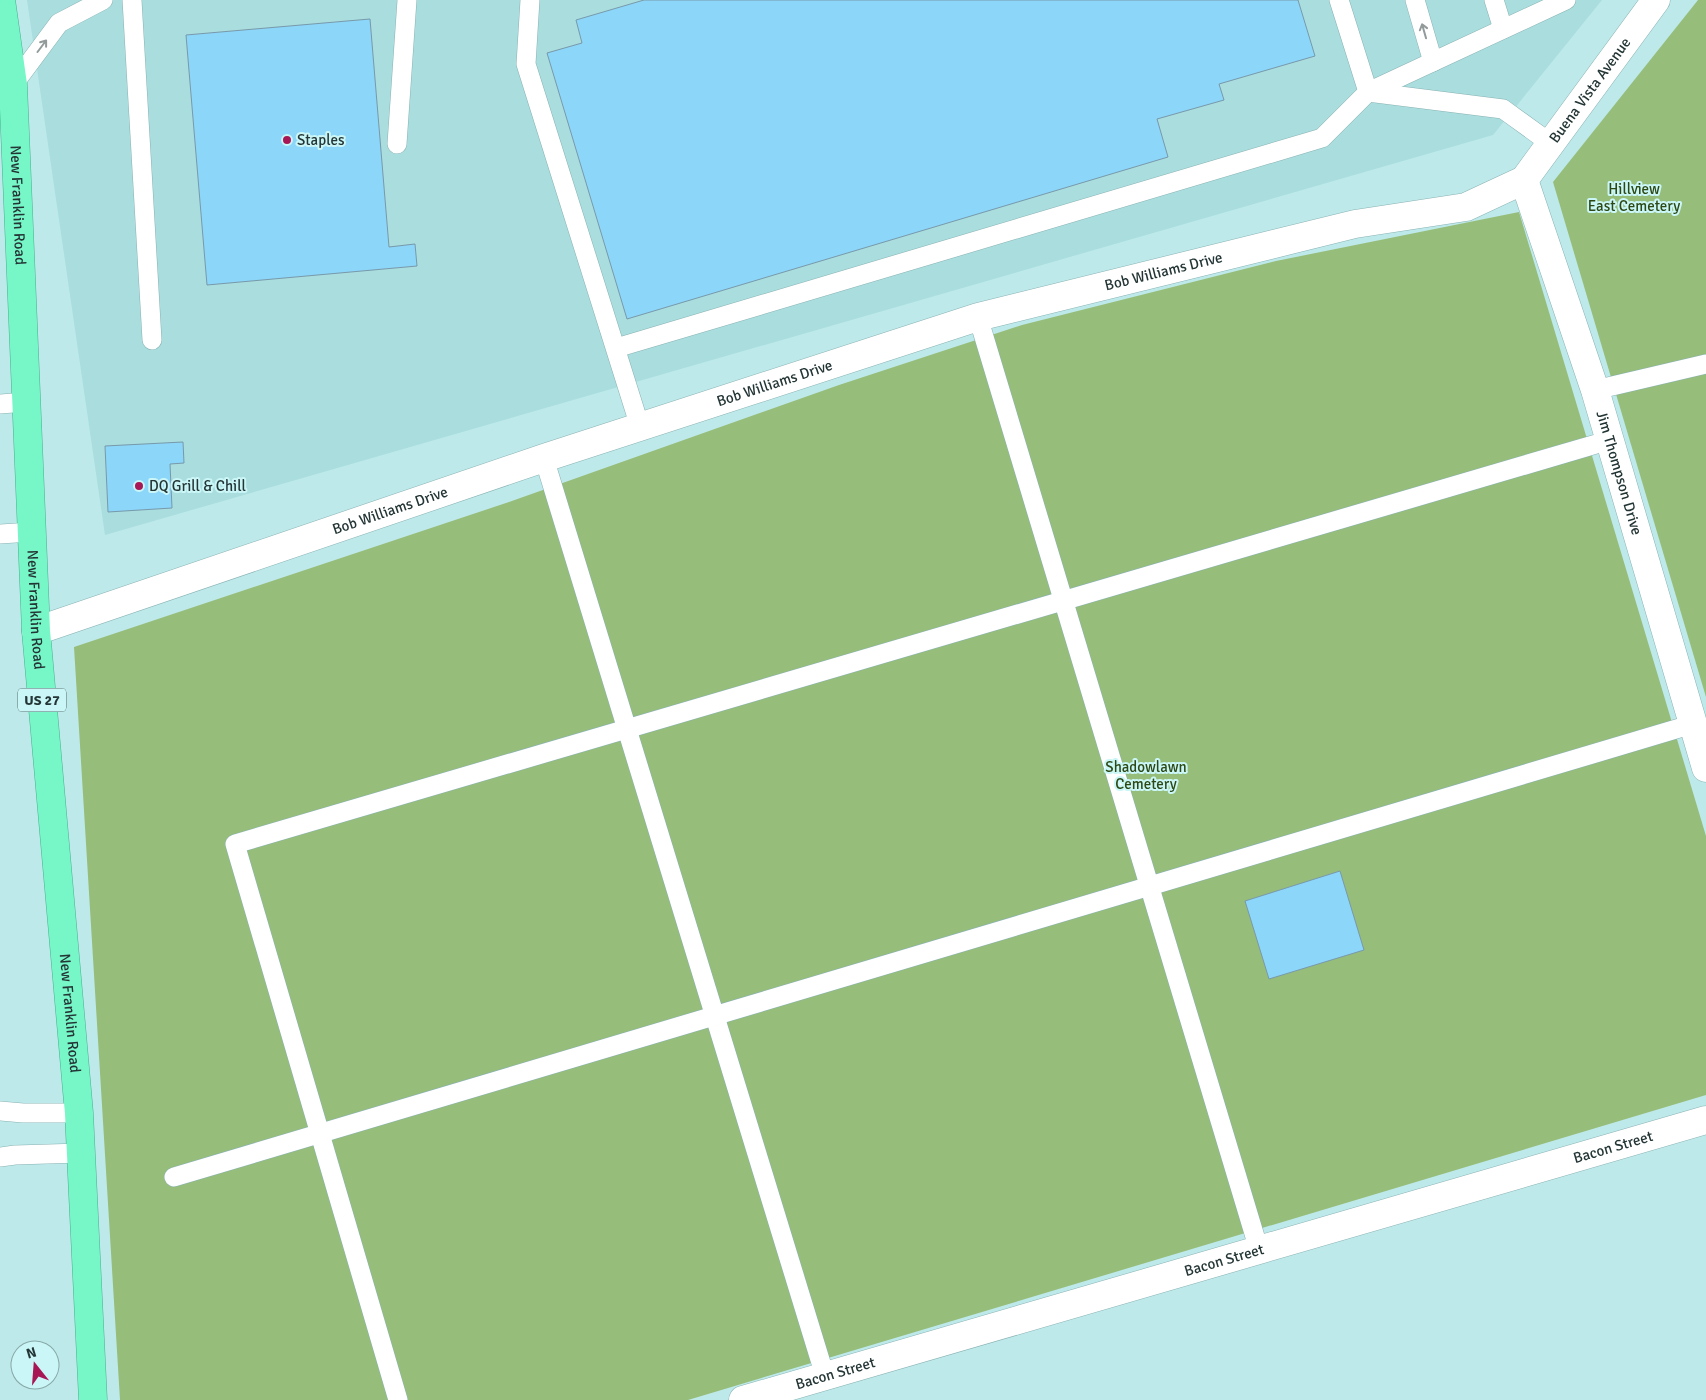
<svg xmlns="http://www.w3.org/2000/svg" width="1706" height="1400" font-family="Signika,sans-serif">
<style>
.built{fill:#a9ddde}
.green{fill:#97bd7a}
.building{fill:#8cd6fa;stroke:#7899aa}
.lines{fill:none;stroke-linecap:round;stroke-linejoin:round}
.service-casing{stroke:#89b2b3;stroke-width:20}
.minor-casing{stroke:#89b2b3;stroke-width:29}
.trunk-casing{stroke:#44b18c;stroke-width:29}
.service{stroke:#fff;stroke-width:19}
.minor{stroke:#fff;stroke-width:28}
.trunk{stroke:#77f6c8;stroke-width:28}
.oneway{stroke:#929a9a}
.poi-dot{fill:#a81755;stroke:#cbf6f7;stroke-width:2}
.labels{text-anchor:middle;stroke-width:4;stroke-linejoin:round;paint-order:stroke}
.shield{fill:#cbf6f7;stroke:#566f6f;stroke-width:1}
.shield-label{font-size:14px;font-weight:bold;fill:#243535}
.street-label{font-size:15px;fill:#243535;stroke:#cbf6f7}
.poi-label{font-size:15px;fill:#243535;stroke:#cbf6f7;text-anchor:start}
.park-label{font-size:15px;fill:#2d4813;stroke:#cbf6f7}
</style>
<rect width="100%" height="100%" fill="#bee9ea"/>
<path class="built" d="M27,0h1575l-109,135 -1388,400z"/>
<g class="green">
<path d="M1698,0h8v697l-153,-515z"/>
<path d="M1519,212l187,624v259l-1018,305h-568l-46,-753 435,-145 330,-117 183,-60 254,-64z"/>
</g>
<g class="building">
<path d="M644,0h654l17,56 -96,28 5,16 -67,19 11,38 -541,162 -80,-266 35,-10 -6,-23z"/>
<path d="M370,19l19,228 26,-3 2,22 -210,19 -21,-250z"/>
<path d="M183,442l1,21 -14,1 2,44 -64,4 -3,-66z"/>
<path d="M1340,871l24,79 -95,29 -24,-78z"/>
</g>
<g class="lines">
<defs>
<g id="service">
<path d="M132,0l20,340"/>
<path d="M530,0l-4,64 114,363"/>
<path d="M1339,0l29,92 135,17 47,34"/>
<path d="M1415,0l18,62"/>
<path d="M1494,0l9,29"/>
<path d="M13,85l46,-62 44,-23"/>
<path d="M397,144l10,-144"/>
<path d="M978,317l281,933"/>
<path d="M616,348l706,-210 46,-46 198,-92"/>
<path d="M1595,390l111,-26"/>
<path d="M0,404l26,-2"/>
<path d="M544,458l281,918"/>
<path d="M0,534l31,-2"/>
<path d="M0,1111l23,2h56"/>
<path d="M0,1157l15,-2 66,-2"/>
<path d="M174,1177l1519,-453"/>
<path d="M398,1400l-163,-556 1375,-404"/>
</g>
<g id="minor">
<path id="s1" d="M1524,180l71,210 111,378"/>
<path id="s2" d="M36,631l508,-173 434,-141 377,-93 111,-17 58,-27 132,-180"/>
<path id="s3" d="M743,1400l963,-280"/>
</g>
<g id="trunk">
<path id="s4" d="M1,0l12,85 23,546 43,482 14,287"/>
</g>
</defs>
<use href="#service" class="service-casing"/>
<use href="#minor" class="minor-casing"/>
<use href="#trunk" class="trunk-casing"/>
<use href="#service" class="service"/>
<use href="#minor" class="minor"/>
<use href="#trunk" class="trunk"/>
</g>
<defs><path id="oneway-shaft" d="M-6 0H5M1.5-3L5.5 0L1.5 3" fill="none" stroke-width="1.6" stroke-linecap="round" stroke-linejoin="round" transform="scale(1.25)"/></defs>
<g class="oneway">
<use href="#oneway-shaft" transform="translate(1424 31) rotate(-106)"/>
<use href="#oneway-shaft" transform="translate(42 46) rotate(-53)"/>
</g>
<g class="poi-dot">
<circle cx="287" cy="140" r="5"/>
<circle cx="139" cy="486" r="5"/>
</g>
<g class="labels">
<rect class="shield" x="18" y="688.5" width="48" height="23" rx="4"/>
<g class="shield-label">
<text x="42" y="705">US 27</text>
</g>
<g class="street-label">
<text dy="5" stroke="none"><textPath href="#s2" startOffset="1669">Buena Vista Avenue</textPath></text>
<text dy="5" stroke="none"><textPath href="#s4" startOffset="206">New Franklin Road</textPath></text>
<text dy="5" stroke="none"><textPath href="#s2" startOffset="1184">Bob Williams Drive</textPath></text>
<text dy="5" stroke="none"><textPath href="#s2" startOffset="779">Bob Williams Drive</textPath></text>
<text dy="5" stroke="none"><textPath href="#s1" startOffset="308">Jim Thompson Drive</textPath></text>
<text dy="5" stroke="none"><textPath href="#s2" startOffset="374">Bob Williams Drive</textPath></text>
<text dy="5" stroke="none"><textPath href="#s4" startOffset="611">New Franklin Road</textPath></text>
<text dy="5" stroke="none"><textPath href="#s4" startOffset="1016">New Franklin Road</textPath></text>
<text dy="5" stroke="none"><textPath href="#s3" startOffset="906">Bacon Street</textPath></text>
<text dy="5" stroke="none"><textPath href="#s3" startOffset="501">Bacon Street</textPath></text>
<text dy="5" stroke="none"><textPath href="#s3" startOffset="96">Bacon Street</textPath></text>
</g>
<g class="poi-label">
<text x="297" y="145">Staples</text>
<text x="149" y="491">DQ Grill &amp; Chill</text>
</g>
<g class="park-label">
<text x="1634" y="194">Hillview<tspan x="1634" dy="17">East Cemetery</tspan></text>
<text x="1146" y="772">Shadowlawn<tspan x="1146" dy="17">Cemetery</tspan></text>
</g>
</g>
<g transform="translate(35 1365) rotate(343)"><circle r="24" fill="#cbf6f7" stroke="#88a9a9"/>
<path d="M0-4L9 19L0 12L-9 19Z" fill="#a81755"/>
<text y="-8" font-size="14" font-weight="bold" text-anchor="middle" fill="#243535">N</text>
</g>
</svg>
